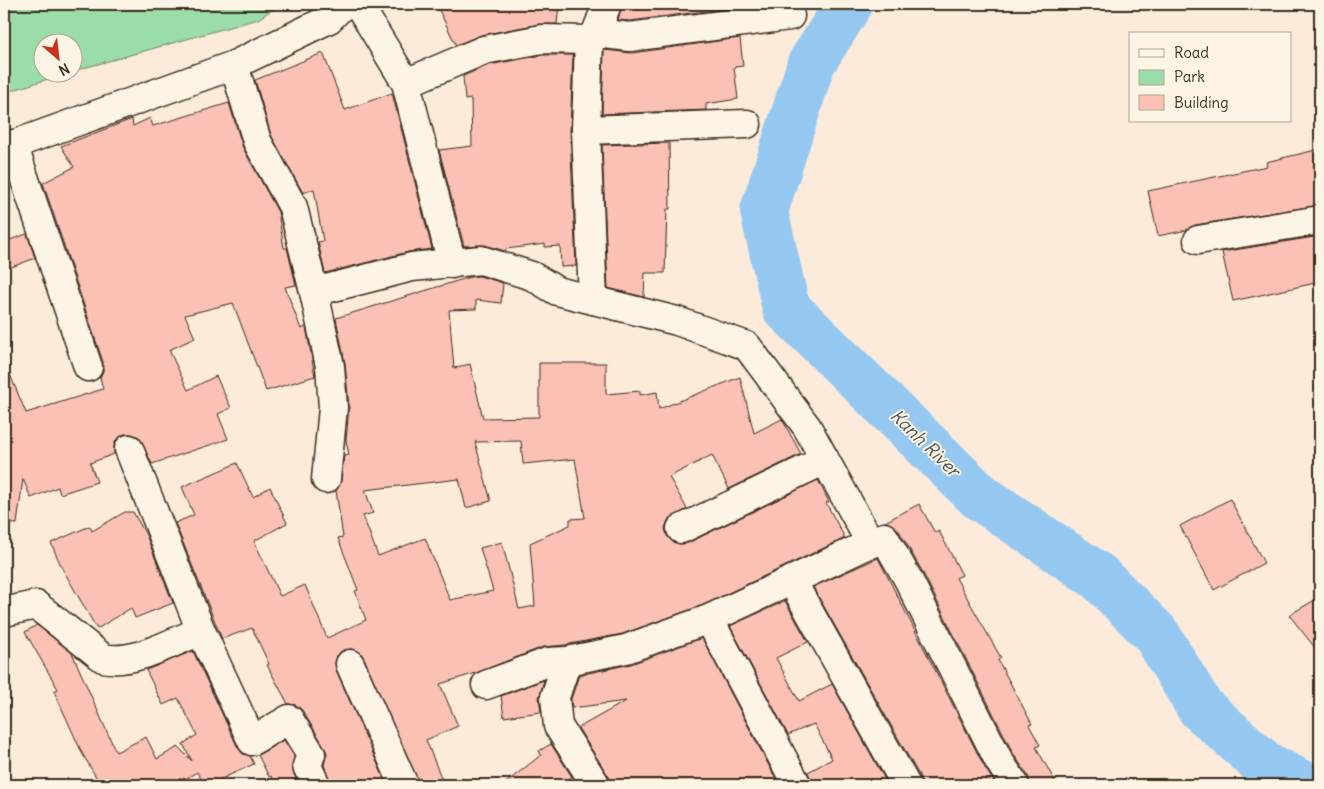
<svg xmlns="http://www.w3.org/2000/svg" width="1324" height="789" font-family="Delius,sans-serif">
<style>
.green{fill:#9bdda8;stroke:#6b8463}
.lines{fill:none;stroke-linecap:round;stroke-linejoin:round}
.river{stroke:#94c8f1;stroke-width:48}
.building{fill:#fbc1b5;stroke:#3b2a1e;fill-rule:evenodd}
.minor-casing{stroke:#3b2a1e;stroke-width:31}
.minor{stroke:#fcf5e5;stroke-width:28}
.labels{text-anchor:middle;stroke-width:4;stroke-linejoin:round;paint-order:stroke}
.water-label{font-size:18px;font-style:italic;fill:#515253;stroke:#fcf5e5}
</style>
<rect width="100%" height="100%" fill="#fcebdb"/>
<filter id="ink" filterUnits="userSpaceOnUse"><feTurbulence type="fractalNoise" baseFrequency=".02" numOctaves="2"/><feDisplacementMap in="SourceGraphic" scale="10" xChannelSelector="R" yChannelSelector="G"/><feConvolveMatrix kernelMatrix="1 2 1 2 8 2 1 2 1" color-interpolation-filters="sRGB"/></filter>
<g filter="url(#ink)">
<path class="green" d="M4,4h277l-23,15 -185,52 -1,-29h-30v30l25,1 -63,20z"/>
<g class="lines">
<path class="river" d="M849,4l-38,60 -47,147 22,97 193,188 120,81 57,57 44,73 65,58 39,20"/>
</g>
<g class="building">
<path d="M436,4h123l-2,20h-18l-58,11 -25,10z"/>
<path d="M622,4h114v3l-106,14 -12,-1z"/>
<path d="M740,38l3,28 -9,1 4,32 -32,5v6l-104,4 2,-64 28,3z"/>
<path d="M323,53l22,57 47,-17 40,156 -24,3 -83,21 -7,-31 5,-1 -9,-52 -11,4 -32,-58 -16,-55z"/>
<path d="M543,55h30l-3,76 6,135 -15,1 -1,-21 -15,1v-3l-39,5 -1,2 -20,-6 -21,1 -25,-96 33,-4 -1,-47 -6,1 -2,-24 26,-11z"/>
<path d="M229,103l14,45 35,64 6,36h3l9,37 -11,2 16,42 5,-2 9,49 -49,15 -33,-88 -48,12 10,23 -26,12 19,40 28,-14 15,32 -13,6 10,25 -76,25 -13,-27 -7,-3h-8l-8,6 -2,6v8l-24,9 7,19 -37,12 -2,-7 -27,11 -8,-19 -6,45 -13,-1v-163l22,53 77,-24 -3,-12 3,-6v-9l-60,-179 31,-16 -13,-21 71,-27 1,7 17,-8 3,8z"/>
<path d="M669,143l1,66h-3l-2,64h-20l-1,24 -36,-9 -6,-143z"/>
<path d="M1320,149v56l-125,20 -8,5 -29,6 -10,-45 119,-25 -1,-4z"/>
<path d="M27,234l8,24 -31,12v-28z"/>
<path d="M1320,236v46l-87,19 -11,-49z"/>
<path d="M479,276l24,7 -2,20 -25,-3v9l-27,1 5,58 16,-4 13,54 56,-1v-54h67v31l34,-3v4l17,-3 2,17 81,-32 14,56 28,-14 19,35 -72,35 -17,-34 -43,22 18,32 -19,11 -3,8 2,8 6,6 6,2 9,-1 130,-63 11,22 -3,1 19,35 -142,67 -81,29 -57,11 -22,2 -67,26 -36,11 18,42 -32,14 18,45h-25l-55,-127 -4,-6 -8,-3 -9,1 -6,5 -2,7 1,8 51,115h-56l-7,-20 3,-12 -3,-7 -22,-36 -6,-5 -8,-1 -21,-39 2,-1 -17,-36 -30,11 -47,-116 19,-8 -12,-28 55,-24 16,34 17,-10 17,36 -33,18 26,55 25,-11 22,53 39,-18 -11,-29 3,-1 -20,-52 5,-1 -7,-46 5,-10 3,-25 5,-1 -3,-15 3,-33 -4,-44 -9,-45 134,-41zM521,441l2,23 52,-5 10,59 -15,1v6l-40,18 5,63 -16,3 -17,-67 -22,6 13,43 -43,9 -25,-62 -47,18 -15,-40 10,-3 -8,-23 94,-11 7,29 25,-7 -16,-59z"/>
<path d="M1230,499l34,64 -50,27 -34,-64z"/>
<path d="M919,504l16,29 4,-2 23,44 -6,3 45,80 -3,2 34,64 -3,1 11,20 -4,2 21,38h-27l-2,-9 -15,-23 -91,-182 -24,-42 -13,-7z"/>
<path d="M125,512h8l13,23 27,68 -38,15 -4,-10 -34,21 -35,-61 -11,-25 39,-17 2,5z"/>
<path d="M878,558l107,210 11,17h-74l-2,-8 -107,-190z"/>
<path d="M1320,597v57l-31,-39z"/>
<path d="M785,601l23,41 -32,16 23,43 33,-17 56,101h-75l-5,-13 24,-13 -18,-35 -26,11 -58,-109z"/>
<path d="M37,625l35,28 44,99 30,-15 11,22 21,-12 14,14 -9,-17 14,-9 -19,-37 -15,7 -17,-35 47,-19 45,97 5,6 7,2 4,8 -46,21h-4l-7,-13 -22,13h-65l-4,-7 -7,4 -17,-29 -28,-62 4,-2 -33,-57z"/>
<path d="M702,638l77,147h-168l-2,-8 -31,-49 48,-27 -54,7 -1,-9 8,-24 52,-11z"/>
<path d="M544,680l-5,18 2,14 -37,5 -3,-21z"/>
<path d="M284,740l10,16 -1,16 6,13h-23l-5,-9 -2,1 -11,-22z"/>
<path d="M551,744l21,33 -14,8h-55l38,-30 -2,-4z"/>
</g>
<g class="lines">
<defs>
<g id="minor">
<path d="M358,4l48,79 46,181"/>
<path d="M596,33l11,-29"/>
<path d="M589,40l-3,90 7,170"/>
<path d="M234,65l23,76 36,66 21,85 98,-25 69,-7 51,16 25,15 120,30 70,25 60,81 64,117"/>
<path d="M406,83l78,-33 58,-11 47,1 7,-7 34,4 160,-21"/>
<path d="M586,130l161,-6"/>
<path d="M13,144l75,223"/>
<path d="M4,148l230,-83 95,-46 15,-15"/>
<path d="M1198,240l122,-20"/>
<path d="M314,292l16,74 3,42 -7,71"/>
<path d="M129,449l72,182 51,110 37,-22 22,35 -4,12 9,19"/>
<path d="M681,529l144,-69"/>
<path d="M792,581l114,204"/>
<path d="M4,612l32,-7 67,53c31,7 68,-16 98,-27"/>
<path d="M709,619l88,166"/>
<path d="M567,661l-12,36 3,29 38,59"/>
<path d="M350,664l54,121"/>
<path d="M486,685l62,-23 19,-1 59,-12 83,-30 175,-82 24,42 91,182 16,24"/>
</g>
</defs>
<use href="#minor" class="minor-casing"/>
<use href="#minor" class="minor"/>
</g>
</g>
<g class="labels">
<g class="water-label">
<text transform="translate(925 443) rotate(44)" y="6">Kanh River</text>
</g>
</g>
<rect width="1324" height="789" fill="none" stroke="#fcf5e5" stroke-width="20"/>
<rect x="10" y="10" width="1304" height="769" fill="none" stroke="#3b2a1e" stroke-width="2" filter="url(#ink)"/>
<rect x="1129" y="32" width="162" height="90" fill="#fcf5e5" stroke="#afa495"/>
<rect x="1139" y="49" width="25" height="8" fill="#fcf5e5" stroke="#afa495"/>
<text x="1174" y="58" font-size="15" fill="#3b2a1e">Road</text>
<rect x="1139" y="70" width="25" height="15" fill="#9bdda8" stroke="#afa495"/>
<text x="1174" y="82" font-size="15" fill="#3b2a1e">Park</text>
<rect x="1139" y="95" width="25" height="15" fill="#fbc1b5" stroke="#afa495"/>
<text x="1174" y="108" font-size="15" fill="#3b2a1e">Building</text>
<g transform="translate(58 58) rotate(152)"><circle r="24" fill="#fcf5e5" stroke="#afa495"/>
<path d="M0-4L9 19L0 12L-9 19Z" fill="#c8321e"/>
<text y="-8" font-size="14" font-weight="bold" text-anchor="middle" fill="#3b2a1e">N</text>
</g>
</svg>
